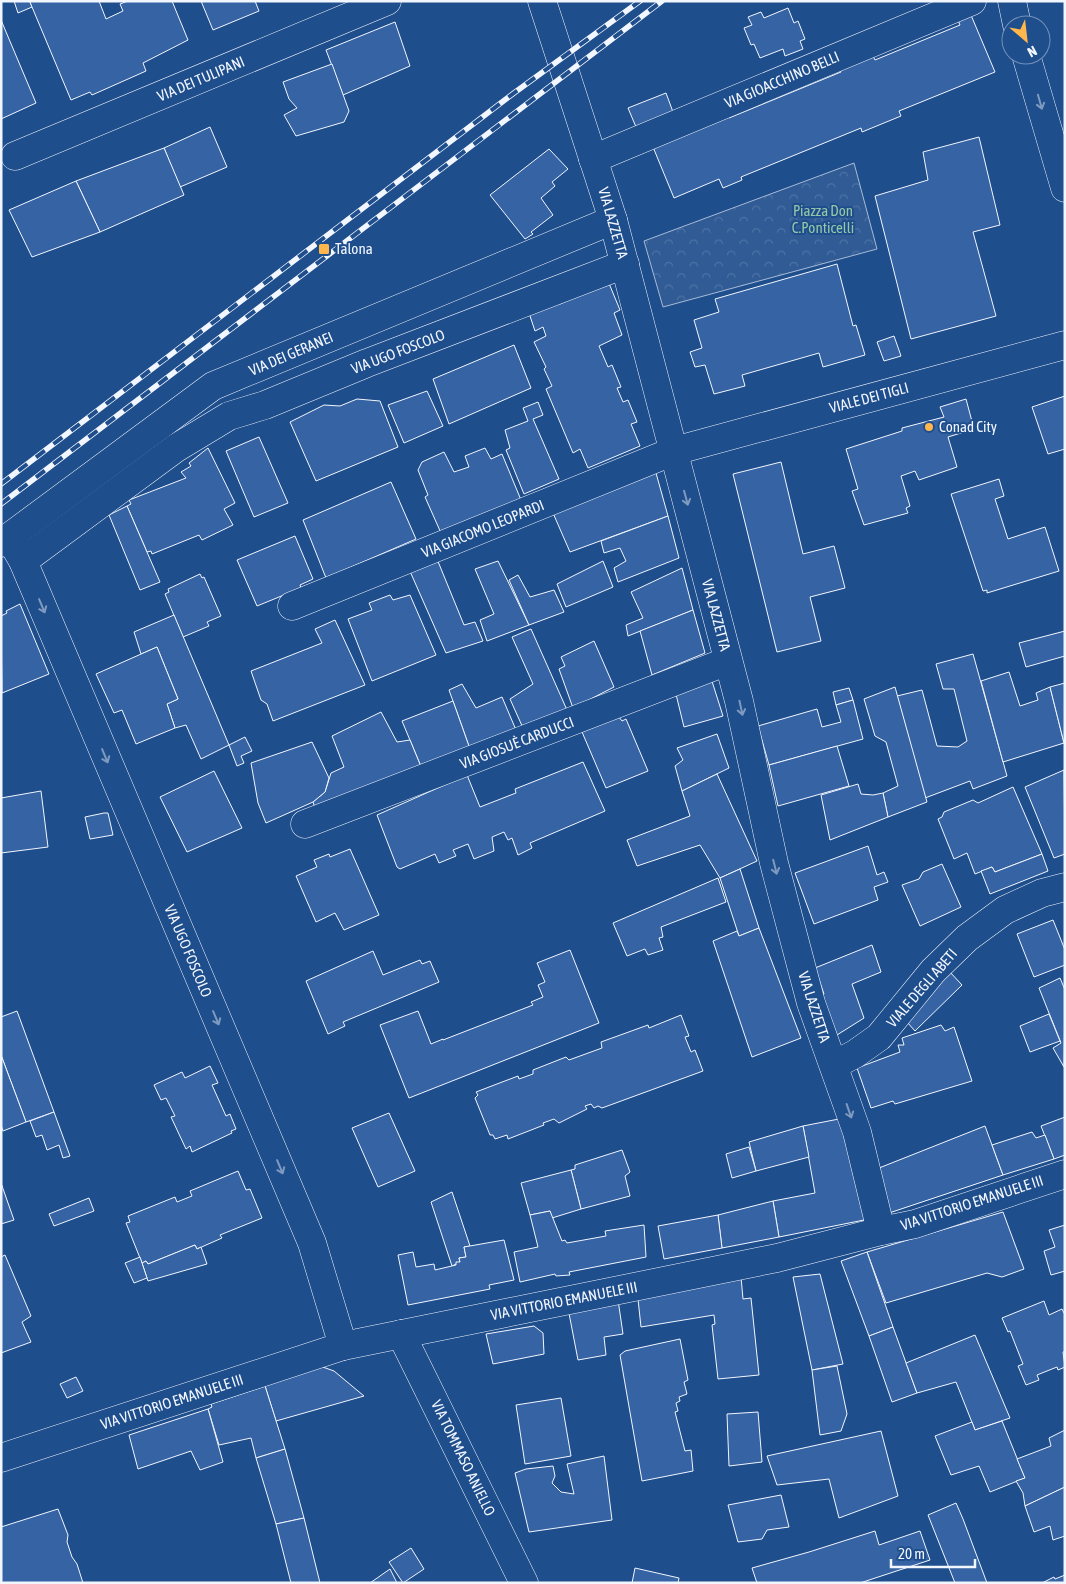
<svg xmlns="http://www.w3.org/2000/svg" width="1066" height="1584" font-family="'Asap Condensed',sans-serif">
<style>
.park{fill:url(#park-crowns);stroke:#a8bbd7}
.building{fill:#3563a3;stroke:#f2f6ff}
.lines{fill:none;stroke-linecap:round;stroke-linejoin:round}
.minor-casing{stroke:#f2f6ff;stroke-width:29}
.minor{stroke:#1f4e8c;stroke-width:28}
.rail-casing{stroke:#f2f6ff;stroke-width:5.5}
.rail{stroke:#1f4e8c;stroke-width:4;stroke-dasharray:11;stroke-linecap:butt}
.oneway{stroke:#7e9ac0}
.poi-dot{fill:#ffb74d;stroke:#1f4e8c;stroke-width:2}
.labels{text-anchor:middle;stroke-width:4;stroke-linejoin:round;paint-order:stroke}
.street-label{font-size:15px;fill:#f2f6ff;stroke:#1f4e8c}
.park-label{font-size:15px;fill:#97c8a6;stroke:#1f4e8c}
.poi-label{font-size:15px;fill:#f2f6ff;stroke:#1f4e8c;text-anchor:start}
</style>
<defs>
<pattern id="park-crowns" width="20" height="18" patternUnits="userSpaceOnUse" patternTransform="scale(1.25)"><rect width="20" height="18" fill="#305b95"/><path d="M2 6a3 3 0 1 1 6 0M12 15a3 3 0 1 1 6 0" fill="none" stroke="#4e73a5"/></pattern>
</defs>
<rect width="100%" height="100%" fill="#1f4e8c"/>
<path class="park" d="M854,163l23,86 -214,58 -19,-66z"/>
<g class="building">
<path d="M14,1h18l-2,1 2,5 -14,6z"/>
<path d="M32,1h67l7,18 17,-8 -3,-7 8,-3h44l16,39 -45,23 3,8 -54,24 -2,-3 -19,8 -39,-93 -2,-5z"/>
<path d="M201,1h54l4,10 -46,19z"/>
<path d="M788,8l6,15 4,-2 7,18 -5,2 3,8 -18,7 -2,-7 -23,9 -6,-14 -3,1 -7,-17 8,-3 -4,-8 13,-5 3,6z"/>
<path d="M968,8l27,64 -96,39 2,5 -39,16 -1,-4 -120,49 1,3 -19,8 -4,-9 -45,19 -21,-51 73,-38 3,9 112,-46 -1,-2 33,-14 2,4 85,-35 -5,-12z"/>
<path d="M1,20l35,83 -35,16z"/>
<path d="M395,22l15,44 -67,29 -17,-45z"/>
<path d="M332,64l17,47 -5,11 -48,14 -12,-21 13,-7 -8,-9 -6,-17z"/>
<path d="M666,93l7,19 -37,15 -8,-19z"/>
<path d="M210,127l17,40 -47,20 -16,-39z"/>
<path d="M979,137l21,88 -27,7 23,84 -85,23 -36,-143 53,-16 -5,-28z"/>
<path d="M164,148l20,47 -84,37 -24,-51z"/>
<path d="M549,149l19,20 -16,13 3,4 -14,12 12,17 -22,17 2,2 -8,5 -35,-44z"/>
<path d="M76,181l24,51 -68,25 -23,-47z"/>
<path d="M837,264l16,62 3,-1 9,30 -42,12 -4,-14 -77,22 3,11 -31,8 -9,-29 -10,2 -5,-15 12,-4 -8,-28 25,-8 -4,-13z"/>
<path d="M608,281l12,29 -6,3 8,22 -23,11 9,21 4,-2 9,22 -4,1 6,14 5,-2 9,22 -6,2 9,22 -52,22 -8,-19 -7,4 -27,-64 6,-3 -8,-17 2,-2 -12,-25 12,-6 -3,-9 -8,4 -7,-21 29,-14 3,8z"/>
<path d="M894,336l7,20 -17,5 -7,-19z"/>
<path d="M514,345l17,43 -82,36 -16,-45z"/>
<path d="M427,391l16,35 -39,17 -16,-38z"/>
<path d="M1065,396v53l-17,5 -16,-47z"/>
<path d="M357,399l23,2 18,46 -82,34 -26,-59 34,-17 16,1z"/>
<path d="M966,399l8,30 -26,8 9,30 -38,13 -4,-9 -14,5 9,30 -4,2 2,5 -44,12 -12,-34 6,-2 -12,-40 56,-18v-3l42,-11 -4,-10z"/>
<path d="M538,402l5,13 -10,4 26,60 -35,15 -18,-44 4,-2 -5,-18 23,-9 -5,-13z"/>
<path d="M259,437l29,66 -34,14 -28,-66z"/>
<path d="M208,448l27,55 -11,6 9,16 -31,15 -3,-5 -47,19 -1,-3 -4,1 -20,-46 4,-2 -2,-4 57,-22 -5,-6 10,-6 -2,-3z"/>
<path d="M485,448l6,11 11,-5 19,46 -80,33 -16,-36 3,-2 -10,-25 4,-8 22,-10 10,20 15,-5 -4,-11z"/>
<path d="M781,462l22,92 31,-8 11,42 -35,9 11,44 -44,11 -44,-178z"/>
<path d="M656,473l12,43 -98,36 -17,-39z"/>
<path d="M999,479l5,17 -9,3 13,40 37,-12 14,44 -72,22v-3l-4,1 -32,-97z"/>
<path d="M391,482l25,57 -90,39 -23,-58z"/>
<path d="M127,506l33,76 -20,8 -31,-75z"/>
<path d="M668,516l11,42 -61,24 -4,-14 12,-7 -6,-13 -16,5 -3,-12z"/>
<path d="M295,536l18,43 -13,6 1,3 -44,18 -20,-46z"/>
<path d="M437,559l27,66 11,-3 8,19 -37,12 -37,-84z"/>
<path d="M498,561l31,64 -42,16 -7,-21 14,-6 -19,-45z"/>
<path d="M603,561l10,26 -47,20 -9,-23z"/>
<path d="M682,568l11,42 -65,26 -2,-11 17,-7 -12,-26z"/>
<path d="M200,574l2,4 2,-1 17,39 -14,6 2,4 -26,11 -18,-43 4,-2 -1,-3z"/>
<path d="M518,575l12,22 24,-7 10,22 -35,13 -20,-45z"/>
<path d="M390,595l3,5 17,-5 26,60 -64,26 -24,-62 24,-9 -3,-7z"/>
<path d="M20,604l29,70 -47,19 -1,-77 6,-3 -1,-2z"/>
<path d="M693,610l12,43 -53,22 -12,-44z"/>
<path d="M174,615l55,130 -28,14 -15,-34 -11,3 -8,-24 11,-5 -21,-52 -16,7 -7,-22z"/>
<path d="M335,620l30,65 -92,36 -6,-17 -6,-4 -10,-29 71,-28 -7,-14z"/>
<path d="M531,629l36,81 -44,18 -13,-29 23,-15 -21,-47z"/>
<path d="M1065,631v25l-39,11 -7,-24z"/>
<path d="M594,641l20,46 -41,21 -14,-39 6,-3 -4,-9z"/>
<path d="M157,647l21,52 -11,5 8,24 -39,16 -14,-34 -8,3 -18,-39z"/>
<path d="M973,654l34,122 -34,13 -3,-8 -45,17 -28,-102 25,-6 15,56 21,1 9,-6 -13,-52h-11l-7,-25z"/>
<path d="M1009,672l11,34 18,-6 -2,-7 14,-6 14,56 -61,19 -22,-81z"/>
<path d="M710,675l13,41 -39,11 -10,-41z"/>
<path d="M1065,683v60h-1l-14,-56z"/>
<path d="M462,684l14,24 26,-11 14,33 -46,19 -21,-59z"/>
<path d="M895,687l32,115 -39,15 -5,-24 15,-7 -12,-44 -11,-6 -11,-37z"/>
<path d="M849,688l4,12 -17,5 -3,-13z"/>
<path d="M853,700l10,39 -94,26 -11,-39 59,-17 5,18 19,-5 -5,-17z"/>
<path d="M453,701l17,48 -48,20 -20,-48z"/>
<path d="M381,712l16,30 13,-2 12,29 -105,45 -4,-12 12,-10 6,-19 13,-6 -12,-31z"/>
<path d="M619,717l3,4 4,-2 22,52 -42,17 -24,-56z"/>
<path d="M717,734l12,34 -47,23 -7,-25 8,-6 -6,-12z"/>
<path d="M245,737l7,14 -11,5 3,7 -7,3 -8,-21z"/>
<path d="M312,742l17,36 -4,14 -12,10 -47,21 -8,-20 -7,-40z"/>
<path d="M837,746l12,40 -71,20 -9,-41z"/>
<path d="M583,762l22,49 -75,32 2,5 -14,7 -6,-17 -4,2 -4,-8 -12,5 2,14 -20,8 -6,-15 -15,6 3,6 -17,7 -4,-9 -35,15 -3,-2 -20,-52 90,-40 13,32 36,-14 -1,-4z"/>
<path d="M1064,770l1,84 -11,4 -29,-71z"/>
<path d="M214,771l28,57 -55,24 -27,-55z"/>
<path d="M717,774l40,87 -37,17 -20,-33 -63,21 -10,-26 63,-24 -8,-25z"/>
<path d="M858,784l3,10 12,1 10,-2 5,24 -58,23 -9,-45z"/>
<path d="M1013,787l29,67 -47,18 -3,-5 -17,7 -8,-21 -13,6 -16,-40 4,-2 2,-5 29,-12 5,3z"/>
<path d="M41,791l7,56 -47,6v-55z"/>
<path d="M104,813h4l5,22 -23,4 -5,-22z"/>
<path d="M868,846l9,29 7,-3 4,10 -14,5 4,13 -64,24 -19,-51z"/>
<path d="M350,849l29,66 -35,15 -9,-17 -19,9 -20,-46 21,-9 -3,-7 15,-6 1,3z"/>
<path d="M1042,854l6,17 -58,23 -9,-23 11,-4 3,5z"/>
<path d="M942,864l19,43 -41,19 -18,-41 17,-6 4,-7z"/>
<path d="M740,869l19,59 -20,8 -19,-58z"/>
<path d="M718,878l8,24 -65,25 2,10 -4,1 4,12 -15,5 -3,-6 -18,7 -14,-33z"/>
<path d="M1053,920l12,30v15l-31,12 -17,-43z"/>
<path d="M759,928l42,110 -49,19 -39,-116 24,-10 2,5z"/>
<path d="M872,945l9,27 -29,12 12,34 -27,17 -16,-40 3,-1 -9,-26z"/>
<path d="M570,950l29,73 -190,75 -29,-73 38,-14 13,33 12,-5v1l90,-35 -2,-3 12,-5 -5,-12 7,-3 -8,-19z"/>
<path d="M373,951l10,24 37,-15 2,4 8,-3 9,21 -96,40 2,4 -17,8 -22,-53z"/>
<path d="M949,971l13,14 -47,46 -8,-9z"/>
<path d="M1060,978l5,12 -1,77 -11,-19 8,-5 -22,-55z"/>
<path d="M17,1011l37,101 -28,10 -25,-67v-38z"/>
<path d="M1049,1014l11,27 -30,11 -10,-26z"/>
<path d="M681,1015l8,21 -4,1 6,15 4,-2 8,21 -101,37 -4,-2 -4,2 -3,-4 -6,2 2,3 -28,14 -5,-4 -11,4 1,2 -36,14 -1,-4 -12,4 -2,-4h-3l-15,-37 3,-3 -2,-3 42,-16 1,3 14,-5v-4l33,-13 3,3 33,-12 -1,-6 47,-17 1,3z"/>
<path d="M941,1025l4,6 9,-4 18,54 -77,23 -2,-3 -22,7 -14,-40 43,-16 -2,-7h6l-2,-7z"/>
<path d="M1,1055l25,67 -23,9 -2,-6z"/>
<path d="M210,1066l8,17 -6,2 14,31 4,-2 6,15 -5,2 1,2 -40,19 -2,-6 -4,3 -15,-32 4,-1 -9,-18 -5,2 -7,-15 28,-13 3,6z"/>
<path d="M54,1112l16,44 -7,2 -4,-13 -12,5 -5,-15 -6,2 -6,-16z"/>
<path d="M389,1113l26,58 -37,16 -26,-59z"/>
<path d="M1065,1117v38l-11,4 -13,-33z"/>
<path d="M844,1118l25,101 -90,18 -6,-36 42,-8 -12,-67z"/>
<path d="M803,1126l6,31 -53,14 -7,-29z"/>
<path d="M985,1126l18,49 -114,38 -15,-43z"/>
<path d="M1032,1132l4,6 9,-3 9,24 -51,16 -11,-30z"/>
<path d="M749,1147l7,24 -24,7 -6,-24z"/>
<path d="M622,1150l8,22 -5,4 5,20 -49,13 -10,-39 4,-1v-4z"/>
<path d="M571,1170l10,39 -29,9 -2,-7 -20,4 -9,-32z"/>
<path d="M238,1171l8,19 4,-1 12,29 -42,17 2,3 -25,11 -2,-4 -47,19 -2,-3 -4,2 -16,-40 4,-1 -2,-6 47,-19 2,5 15,-6 -2,-5z"/>
<path d="M1,1183l13,37 -13,4z"/>
<path d="M452,1192l18,54 -6,1 2,10 -7,1 1,4 -8,4 -21,-64z"/>
<path d="M89,1198l5,13 -40,15 -5,-12z"/>
<path d="M773,1201l6,36 -57,11 -4,-33z"/>
<path d="M550,1211l12,30 3,-1 2,3 39,-7 -1,-5 39,-6 2,32 -77,15 1,3 -14,1 -1,-2 -35,8 -6,-30 24,-5 -8,-32z"/>
<path d="M1003,1212l21,57 -22,8 -15,-4 -101,30 -19,-51z"/>
<path d="M718,1215l4,33 -58,11 -6,-33z"/>
<path d="M1065,1225v46l-14,4 -7,-24 11,-4 -6,-17z"/>
<path d="M504,1240l10,40 -25,5 1,4 -82,16 -10,-50 15,-3 3,15 18,-3 1,6 21,-5v-3h4l-1,-4 7,-1 -2,-10z"/>
<path d="M195,1245l2,4 4,-2 6,17 -59,17 -6,-18 4,-2 2,3z"/>
<path d="M867,1252l26,75 -24,9 -28,-75z"/>
<path d="M5,1255l26,61 -9,6 9,20 -30,11v-96z"/>
<path d="M140,1257l7,21 -13,5 -9,-20z"/>
<path d="M820,1274l23,90 -31,6 -19,-93z"/>
<path d="M741,1277l2,22 8,-1 8,77 -41,4 -6,-54 3,-1 -1,-9 -73,12 -4,-37z"/>
<path d="M617,1293l6,41 -19,3 2,18 -28,5 -11,-57z"/>
<path d="M1044,1301l5,14 13,-6 3,6v36l-2,1 2,15 -7,3 -1,-3 -20,8 2,5 -13,5 -8,-19 5,-2 -13,-33 -2,1 -6,-14z"/>
<path d="M534,1326l9,7 1,21 -51,10 -7,-30z"/>
<path d="M893,1327l24,66 -25,9 -23,-66z"/>
<path d="M975,1335l35,83 -35,12 -19,-48 -39,11 -11,-30z"/>
<path d="M680,1339l8,41 -4,2 3,12 -8,3 1,4 -4,2 2,8 -3,1 10,39 6,-1 2,21 -51,10 -22,-126 5,-4z"/>
<path d="M320,1366l14,5 30,25 -88,25 -11,-35z"/>
<path d="M837,1366l10,48 -6,17 -21,4 -8,-65z"/>
<path d="M76,1377l7,14 -16,7 -7,-14z"/>
<path d="M265,1386l20,63 -29,9 -5,-20 -32,7 -11,-36 4,-2 -1,-3z"/>
<path d="M561,1398l10,58 -46,8 -9,-59z"/>
<path d="M208,1409l15,53 -23,8 -9,-19 -53,18 -9,-34z"/>
<path d="M758,1412l4,50 -33,4 -2,-52z"/>
<path d="M1002,1421l23,57 -35,14 -11,-26 -28,9 -16,-39 37,-14 3,8z"/>
<path d="M1065,1430v57l-40,19 -2,-13 -7,-12 9,-3 -8,-19 34,-13 -2,-8z"/>
<path d="M881,1431l17,65 -59,22 -10,-39 -52,6 -10,-29z"/>
<path d="M285,1449l19,69 -28,6 -20,-66z"/>
<path d="M604,1456l8,64 -83,12 -14,-59 11,-4 27,-3 2,10 -3,7 9,9 13,2 -7,-30z"/>
<path d="M1065,1487v49l-12,4 -3,-14 -16,6 -9,-26z"/>
<path d="M781,1495l8,32 -22,3 -5,9 -24,3 -10,-37z"/>
<path d="M956,1503l7,16 24,64h-32l-27,-68z"/>
<path d="M58,1509l10,26 -1,7 5,15 5,7 6,19h-82v-56z"/>
<path d="M304,1518l16,65h-29l-15,-59z"/>
<path d="M875,1531l4,14 41,-14 10,29 -70,23h-103l-5,-15 57,-16z"/>
<path d="M411,1548l13,21 -21,14 -14,-21z"/>
<path d="M635,1568l44,10 -1,5h-46z"/>
<path d="M390,1569l7,14h-27z"/>
<path d="M1065,1575v8h-23l12,-6 1,2z"/>
</g>
<g class="lines">
<defs>
<g id="minor">
<path d="M542,1l71,219 126,481 35,162 37,140 46,129 24,99"/>
<path d="M1012,1l5,24"/>
<path d="M1026,55l39,133"/>
<path d="M15,156l372,-155"/>
<path d="M593,159l379,-158"/>
<path d="M9,537l14,24 289,682 31,103"/>
<path d="M1,543l212,-157 400,-166"/>
<path d="M23,561l153,-113 53,-32 36,-11 102,-42 258,-99"/>
<path d="M292,606l382,-155 391,-106"/>
<path d="M305,824l423,-163"/>
<path d="M834,1065l21,-11 24,-17 54,-66 34,-33 38,-28 37,-17 23,-6"/>
<path d="M401,1334l123,249"/>
<path d="M1,1458l342,-112 434,-88 104,-27 34,-7 150,-50"/>
</g>
</defs>
<use href="#minor" class="minor-casing"/>
<use href="#minor" class="minor"/>
<defs>
<g id="rail">
<path d="M1,484l513,-391 126,-92"/>
<path d="M1,504l661,-503"/>
</g>
</defs>
<use href="#rail" class="rail-casing"/>
<use href="#rail" class="rail"/>
</g>
<defs><path id="oneway-shaft" d="M-6 0H5M1.5-3L5.5 0L1.5 3" fill="none" stroke-width="1.6" stroke-linecap="round" stroke-linejoin="round" transform="scale(1.25)"/></defs>
<g class="oneway">
<use href="#oneway-shaft" transform="translate(1040 102) rotate(74)"/>
<use href="#oneway-shaft" transform="translate(686 498) rotate(75)"/>
<use href="#oneway-shaft" transform="translate(42 606) rotate(67)"/>
<use href="#oneway-shaft" transform="translate(741 708) rotate(78)"/>
<use href="#oneway-shaft" transform="translate(105 756) rotate(67)"/>
<use href="#oneway-shaft" transform="translate(775 867) rotate(76)"/>
<use href="#oneway-shaft" transform="translate(216 1018) rotate(67)"/>
<use href="#oneway-shaft" transform="translate(849 1111) rotate(71)"/>
<use href="#oneway-shaft" transform="translate(280 1167) rotate(67)"/>
</g>
<g class="poi-dot">
<rect x="318" y="243" width="12" height="12" rx="2.5"/>
<circle cx="929" cy="427" r="5"/>
</g>
<g class="labels">
<g class="street-label">
<text transform="translate(201 79) rotate(-23)" y="5">VIA DEI TULIPANI</text>
<text transform="translate(782 80) rotate(-23)" y="5">VIA GIOACCHINO BELLI</text>
<text transform="translate(613 223) rotate(74)" y="5">VIA LAZZETTA</text>
<text transform="translate(398 352) rotate(-21)" y="5">VIA UGO FOSCOLO</text>
<text transform="translate(291 354) rotate(-23)" y="5">VIA DEI GERANEI</text>
<text transform="translate(869 398) rotate(-15)" y="5">VIALE DEI TIGLI</text>
<text transform="translate(483 529) rotate(-22)" y="5">VIA GIACOMO LEOPARDI</text>
<text transform="translate(716 615) rotate(75)" y="5">VIA LAZZETTA</text>
<text transform="translate(517 743) rotate(-21)" y="5">VIA GIOSUÈ CARDUCCI</text>
<text transform="translate(188 951) rotate(67)" y="5">VIA UGO FOSCOLO</text>
<text transform="translate(922 988) rotate(-49)" y="5">VIALE DEGLI ABETI</text>
<text transform="translate(814 1007) rotate(72)" y="5">VIA LAZZETTA</text>
<text transform="translate(972 1203) rotate(-18)" y="5">VIA VITTORIO EMANUELE III</text>
<text transform="translate(564 1301) rotate(-11)" y="5">VIA VITTORIO EMANUELE III</text>
<text transform="translate(172 1402) rotate(-18)" y="5">VIA VITTORIO EMANUELE III</text>
<text transform="translate(463 1458) rotate(64)" y="5">VIA TOMMASO ANIELLO</text>
</g>
<g class="park-label">
<text x="823" y="216">Piazza Don<tspan x="823" dy="17">C.Ponticelli</tspan></text>
</g>
<g class="poi-label">
<text x="335" y="254">Talona</text>
<text x="939" y="432">Conad City</text>
</g>
</g>
<rect width="1066" height="1584" fill="none" stroke="#f2f6ff" stroke-width="5"/>
<g transform="translate(1026 40) rotate(152)"><circle r="24" fill="#1f4e8c" stroke="#7391ba"/>
<path d="M0-4L9 19L0 12L-9 19Z" fill="#ffb74d"/>
<text y="-8" font-size="14" font-weight="bold" text-anchor="middle" fill="#f2f6ff">N</text>
</g>
<path d="M891 1559v8h84v-8" fill="none" stroke="#f2f6ff" stroke-width="2.5"/>
<text x="898" y="1559" font-size="15" fill="#f2f6ff" stroke="#1f4e8c" stroke-width="4" paint-order="stroke">20 m</text>
</svg>
